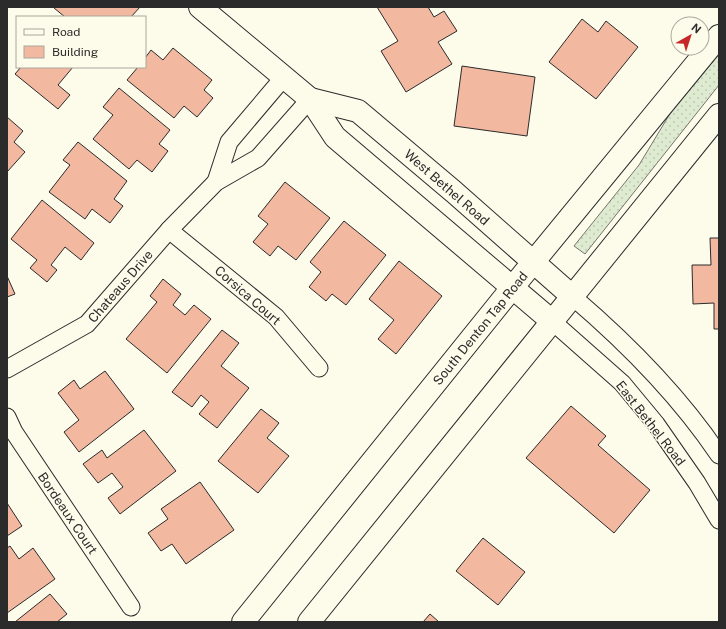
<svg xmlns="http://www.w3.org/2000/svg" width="726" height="629" font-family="'Public Sans',sans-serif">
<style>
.grass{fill:url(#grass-dots);stroke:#74746e}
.building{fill:#f2b8a0;stroke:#2b2b2b}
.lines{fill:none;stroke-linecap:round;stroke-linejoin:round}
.street-casing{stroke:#2b2b2b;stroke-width:19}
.secondary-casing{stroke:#2b2b2b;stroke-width:24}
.primary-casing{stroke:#2b2b2b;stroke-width:24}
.street{stroke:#fdfbea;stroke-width:17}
.secondary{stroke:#fdfbea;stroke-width:22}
.primary{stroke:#fdfbea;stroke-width:22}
.labels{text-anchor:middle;stroke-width:3;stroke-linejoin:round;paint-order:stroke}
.street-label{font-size:13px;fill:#2b2b2b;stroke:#fdfbea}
</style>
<defs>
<pattern id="grass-dots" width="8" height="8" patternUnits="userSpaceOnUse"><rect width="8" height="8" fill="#deebd1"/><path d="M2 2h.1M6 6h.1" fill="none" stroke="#bfcab4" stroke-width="1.8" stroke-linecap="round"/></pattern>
</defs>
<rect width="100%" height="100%" fill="#fdfbea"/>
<path class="grass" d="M719,54v31l-134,169 -11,-8 65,-81 32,-53z"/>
<g class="building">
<path d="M55,7h85l-9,10h-66l-11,-9z"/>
<path d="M377,7h51l6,10 10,-6 13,20 -19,11 14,22 -46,28 -25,-41 17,-10z"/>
<path d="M582,19l16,13 8,-11 32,26 -42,52 -47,-37z"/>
<path d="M173,48l39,32 -8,10 9,8 -16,19 -13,-11 -10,12 -47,-38 11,-13h7v-9l6,-8 12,10z"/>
<path d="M462,66l73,11 -8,59 -73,-10z"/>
<path d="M21,67h52l-15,18 12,10 -12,14 -43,-35z"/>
<path d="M119,88l51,42 -11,14 9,7 -16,21 -15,-12 -8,9 -36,-30 20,-24 -10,-8z"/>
<path d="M7,117l16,14 -9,11 11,10 -18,20z"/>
<path d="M78,142l49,39 -13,18 9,7 -13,17 -18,-14 -7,10 -36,-27 21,-27 -7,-5z"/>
<path d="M285,182l45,36 -34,42 -18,-14 -8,10 -17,-14 15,-18 -10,-8z"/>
<path d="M42,200l52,43 -13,17 -16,-13 -14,18 6,5 -10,12 -17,-14 7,-8 -26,-21z"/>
<path d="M344,221l42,34 -40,50 -14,-11 -6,7 -17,-14 12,-15 -11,-10z"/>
<path d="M710,238h9v91h-5v-26l-21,1 -1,-39h19z"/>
<path d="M399,261l43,35 -46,58 -18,-15 16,-19 -25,-21z"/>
<path d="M7,276l8,18 -8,3z"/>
<path d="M163,279l18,15 -8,11 12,10 9,-10 17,14 -44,54 -41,-34 31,-37 -7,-6z"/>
<path d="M222,330l17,13 -18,23 28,22 -32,40 -18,-14 10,-12 -8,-7 -9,12 -20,-15z"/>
<path d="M105,371l29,38 -55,43 -15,-20 15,-12 -21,-27 16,-13 6,9z"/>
<path d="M571,406l35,30 -8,9 52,45 -36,43 -88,-75z"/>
<path d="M261,409l18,14 -12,15 22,18 -31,37 -40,-32z"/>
<path d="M144,430l32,41 -56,43 -12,-16 15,-11 -11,-14 -14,10 -15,-19 19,-14 5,8z"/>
<path d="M200,482l34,48 -48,34 -14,-20 -11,7 -13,-18 20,-14 -7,-10z"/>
<path d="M7,503l15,23 -15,10z"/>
<path d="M483,538l42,34 -27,33 -42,-34z"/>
<path d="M10,546l9,13 14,-11 22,31 -48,34v-65z"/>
<path d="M50,594l17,20 -10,8h-42z"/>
<path d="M430,614l9,8h-16z"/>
</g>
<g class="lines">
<defs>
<g id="street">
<path d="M216,182l13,-40 55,-65"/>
<path d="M169,230l107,87 43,51"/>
<path d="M573,297c55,47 105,97 146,158"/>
<path d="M553,322l69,61 34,41 41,59 22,37"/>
<path d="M7,369l80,-45 82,-94 47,-48 42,-24 52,-59"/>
<path d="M7,417l7,15 117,175"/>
</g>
<g id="secondary">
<path d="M200,7l110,92 25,38 218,185"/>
<path d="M310,99l48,12 96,81 119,105"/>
</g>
<g id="primary">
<path d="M243,622l269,-334 207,-252"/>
<path d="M309,622l410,-507"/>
</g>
</defs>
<use href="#street" class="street-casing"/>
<use href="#secondary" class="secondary-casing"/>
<use href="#primary" class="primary-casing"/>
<use href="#street" class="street"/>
<use href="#secondary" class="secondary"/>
<use href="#primary" class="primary"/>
</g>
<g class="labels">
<g class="street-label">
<text transform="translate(447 187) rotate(41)" y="5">West Bethel Road</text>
<text transform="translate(120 286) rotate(-49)" y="5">Chateaus Drive</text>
<text transform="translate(248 295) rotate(41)" y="5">Corsica Court</text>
<text transform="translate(480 328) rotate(-51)" y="5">South Denton Tap Road</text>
<text transform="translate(651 423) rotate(52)" y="5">East Bethel Road</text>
<text transform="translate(68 513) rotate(56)" y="5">Bordeaux Court</text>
</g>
</g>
<rect width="726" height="629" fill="none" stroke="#2b2b2b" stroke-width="16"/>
<rect x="16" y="16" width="130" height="52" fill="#fdfbea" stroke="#a9a89e"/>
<rect x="24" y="29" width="20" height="6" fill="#fdfbea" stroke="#a9a89e"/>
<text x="52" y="36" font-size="12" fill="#2b2b2b">Road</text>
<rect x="24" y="46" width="20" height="12" fill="#f2b8a0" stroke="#a9a89e"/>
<text x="52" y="56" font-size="12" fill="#2b2b2b">Building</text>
<g transform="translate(690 36) rotate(39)"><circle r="19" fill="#fdfbea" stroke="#a9a89e"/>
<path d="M0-3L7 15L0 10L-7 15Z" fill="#c62828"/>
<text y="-6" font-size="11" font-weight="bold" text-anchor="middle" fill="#2b2b2b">N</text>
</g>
</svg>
